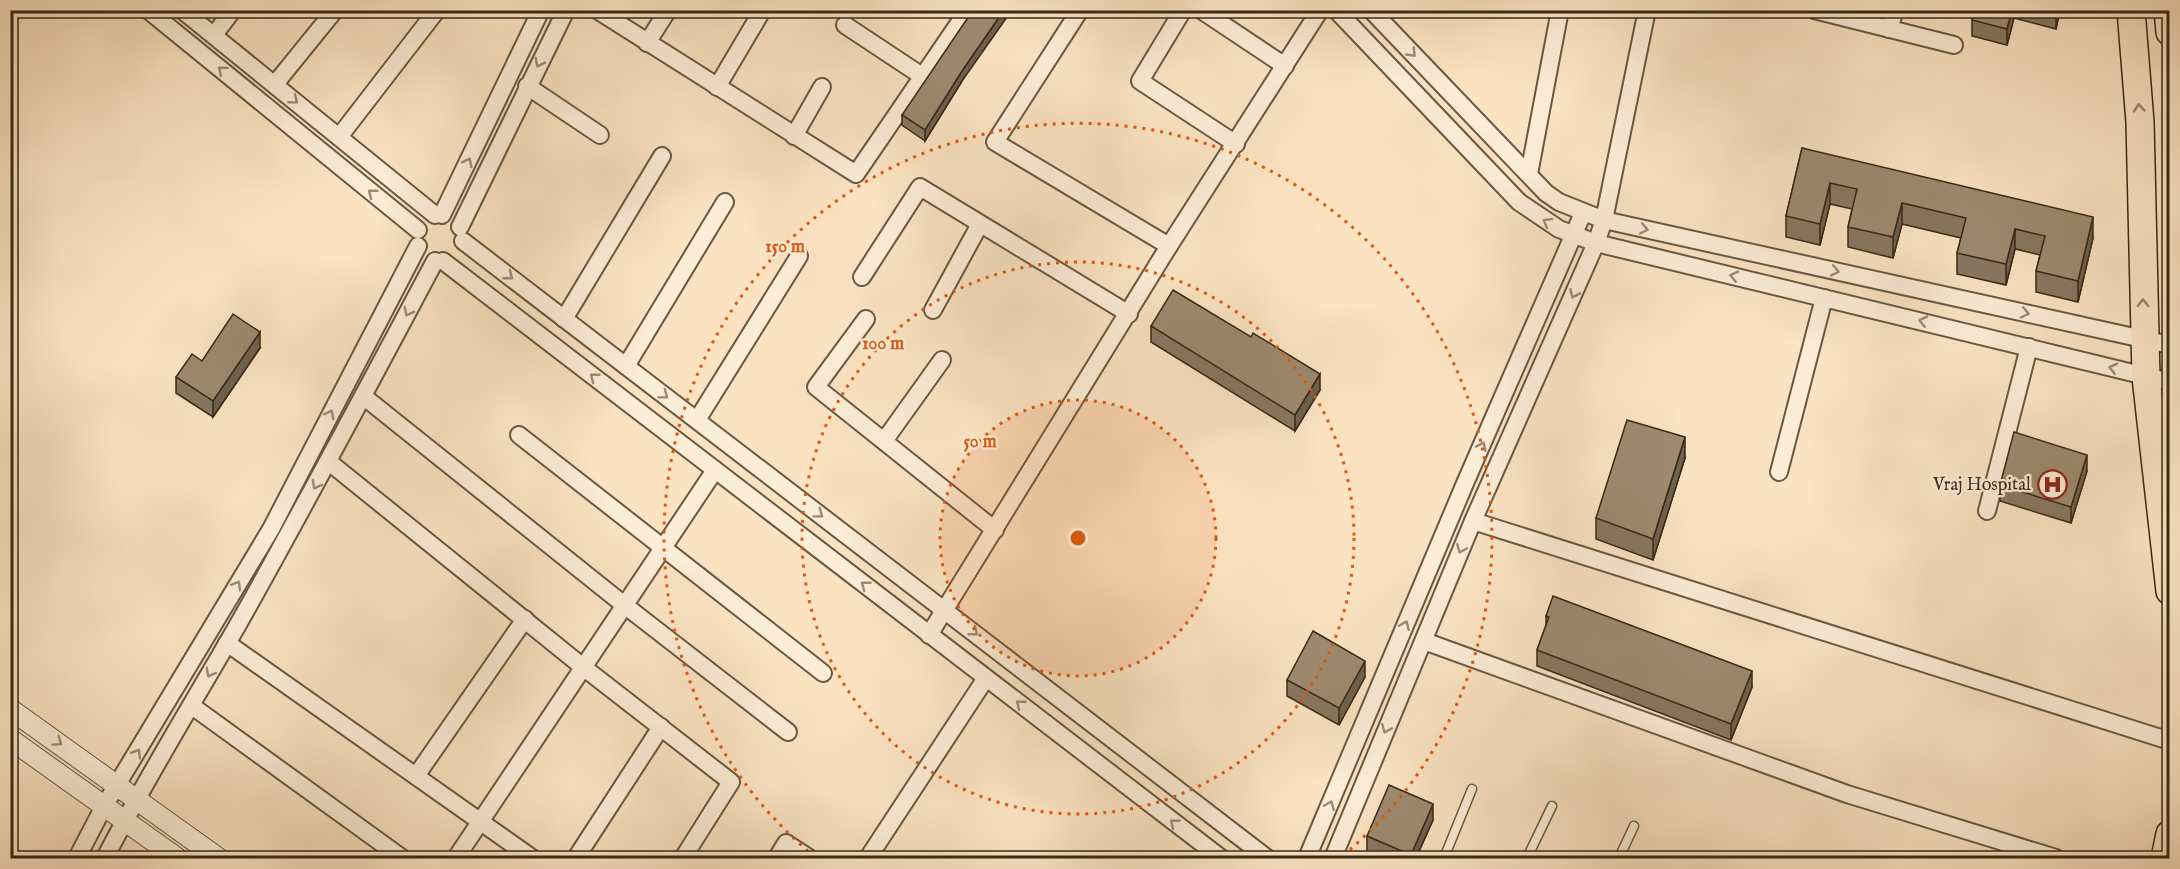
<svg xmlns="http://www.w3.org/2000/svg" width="2180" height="869" font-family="'IM FELL English',serif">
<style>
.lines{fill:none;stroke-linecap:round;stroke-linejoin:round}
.service-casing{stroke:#695842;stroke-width:11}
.minor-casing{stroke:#695842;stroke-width:20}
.tertiary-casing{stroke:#695842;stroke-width:22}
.trunk-casing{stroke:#382917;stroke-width:30}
.service{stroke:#fcedd7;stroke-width:8}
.minor{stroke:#fcedd7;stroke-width:16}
.tertiary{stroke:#fcedd7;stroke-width:20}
.trunk{stroke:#fbe3c2;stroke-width:27}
.wall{fill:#877760;stroke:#382917;stroke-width:1.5}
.shaded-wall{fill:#6e614e;stroke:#382917;stroke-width:1.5}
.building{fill:#9d8a70;stroke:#382917;stroke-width:1.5}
.oneway{stroke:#9a8b77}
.oneway2{stroke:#9a866c}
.ring{fill:none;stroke:#df570d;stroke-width:3;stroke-dasharray:3 6}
.labels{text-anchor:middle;stroke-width:4.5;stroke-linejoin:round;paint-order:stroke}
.poi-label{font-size:18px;fill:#382917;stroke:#fcedd7;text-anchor:end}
.centre{fill:#df570d;stroke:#fcedd7;stroke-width:3}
.ring-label{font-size:18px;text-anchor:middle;font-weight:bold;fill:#df570d;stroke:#fcedd7;stroke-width:4.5;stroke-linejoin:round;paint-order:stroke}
</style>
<rect width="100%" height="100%" fill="#fbe3c2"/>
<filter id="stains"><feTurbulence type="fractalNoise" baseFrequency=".00333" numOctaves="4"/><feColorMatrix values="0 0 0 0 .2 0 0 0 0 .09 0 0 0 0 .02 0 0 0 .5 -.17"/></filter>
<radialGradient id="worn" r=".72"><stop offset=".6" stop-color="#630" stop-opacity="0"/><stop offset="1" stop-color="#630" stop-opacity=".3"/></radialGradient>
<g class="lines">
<defs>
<g id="service">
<path d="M1444,858l28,-69"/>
<path d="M1527,858l25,-52"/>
<path d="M1619,858l15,-32"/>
</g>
<g id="minor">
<path d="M148,10l270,220"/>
<path d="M182,10l253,205"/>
<path d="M597,10l259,164 112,-164"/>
<path d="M1080,10l-85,132 174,104"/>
<path d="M1183,10l-43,71 96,63"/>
<path d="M1201,10l84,56"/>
<path d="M1336,10l183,192 40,27 37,14 574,139"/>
<path d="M1371,10l175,183 13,9 45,18 566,125"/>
<path d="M1814,10l140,35"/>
<path d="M845,25l77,51"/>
<path d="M1889,29l6,-19"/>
<path d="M214,35l19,-25"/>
<path d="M647,43l21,-33"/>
<path d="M275,84l60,-74"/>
<path d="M527,86l73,49"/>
<path d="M717,87l42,-71"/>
<path d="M794,136l28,-49"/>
<path d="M339,137l98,-127"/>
<path d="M1529,174l31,-164"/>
<path d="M442,215l99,-205"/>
<path d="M460,227l106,-217"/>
<path d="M463,241l804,617"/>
<path d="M443,261l778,597"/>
<path d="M862,277l58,-90 209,127"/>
<path d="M933,310l47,-86"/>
<path d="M564,319l98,-163"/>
<path d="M866,319l-50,68 179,143"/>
<path d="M626,366l99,-164"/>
<path d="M363,396l260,208 165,128"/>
<path d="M697,420l102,-164"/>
<path d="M519,435l304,238"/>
<path d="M884,441l58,-81"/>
<path d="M329,462l254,205 148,115 -48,76"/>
<path d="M1779,472l45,-174"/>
<path d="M1987,511l42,-164"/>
<path d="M1473,521l697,220"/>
<path d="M929,635l240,-389 151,-236"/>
<path d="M1424,641l423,153 209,64"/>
<path d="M227,643l305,215"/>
<path d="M192,706l210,152"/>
<path d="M416,776l109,-157"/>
<path d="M77,858l26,-50 168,-279 147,-283"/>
<path d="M105,858c41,-80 90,-158 135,-237 67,-119 131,-240 195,-360"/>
<path d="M456,858l259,-388"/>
<path d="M576,858l85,-131"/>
<path d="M777,858l9,-15 23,15"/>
<path d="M868,858l118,-180"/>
<path d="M1307,858l159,-377 117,-268"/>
<path d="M1333,858l140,-337 123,-278 8,-23 43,-210"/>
</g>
<g id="tertiary">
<path d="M10,709l208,149"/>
<path d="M10,739l167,119"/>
</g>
<g id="trunk">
<path d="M2131,10l9,112 6,255 24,214"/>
<path d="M2168,10l2,22"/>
<path d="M2165,858l5,-24"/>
</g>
</defs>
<use href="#service" class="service-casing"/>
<use href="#minor" class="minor-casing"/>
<use href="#tertiary" class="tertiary-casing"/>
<use href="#trunk" class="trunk-casing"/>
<use href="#service" class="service"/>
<use href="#minor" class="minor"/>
<use href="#tertiary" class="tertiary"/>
<use href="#trunk" class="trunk"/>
</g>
<g class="wall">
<path d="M1974,10h86l-4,19 -42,-11 -7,27 -35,-9v-16z"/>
<path d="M962,81l-37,60 -23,-16v-10z"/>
<path d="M1802,148l291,90 -15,64 -42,-10v-21l4,-16 -25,-6 -9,36 -49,-11v-21l4,-15 -59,-14 -9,34 -45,-11v-20l4,-18 -22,-5 -10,41 -34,-8v-21z"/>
<path d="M1151,326l169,64 -25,41 -144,-89z"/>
<path d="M260,348l-47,69 -37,-24v-16l26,-16z"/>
<path d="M1685,458l-32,102 -57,-21v-21z"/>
<path d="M2087,471l-16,52 -71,-22v-16z"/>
<path d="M1546,616l206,71 -21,53 -194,-74v-16l9,-25z"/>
<path d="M1365,677l-26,48 -52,-29v-16z"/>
<path d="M1433,820l-17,38h-34l-15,-6v-16z"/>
</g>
<g class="shaded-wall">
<path d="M1004,10h8l-50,71 -37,60v-11l37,-59z"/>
<path d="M2012,10h2v8l-7,27v-16z"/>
<path d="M2056,10h4l-4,19z"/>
<path d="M1830,183v21l-10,41v-21z"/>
<path d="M1902,203v21l-9,34v-21z"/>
<path d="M2093,217v21l-15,64v-21z"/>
<path d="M2015,229v20l-9,36v-21z"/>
<path d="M260,332v16l-47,69v-16z"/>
<path d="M1320,374v16l-25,41v-16z"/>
<path d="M1685,437v21l-32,102v-21z"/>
<path d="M2087,455v16l-16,52v-16z"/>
<path d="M1365,661v16l-26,48v-17z"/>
<path d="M1752,671v16l-21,53v-16z"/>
<path d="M1433,804v16l-17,38h-5v-3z"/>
</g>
<g class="building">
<path d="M973,10h31l-42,61 -37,59 -23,-15z"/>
<path d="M1974,10h38l-5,19 -35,-9z"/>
<path d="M1802,148l291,69 -15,64 -42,-10 9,-35 -30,-7 -9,35 -49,-11 9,-35 -64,-15 -9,34 -45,-10 9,-38 -27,-6 -10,41 -34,-8z"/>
<path d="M1173,290l78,47 2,-4 67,41 -25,41 -144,-89z"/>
<path d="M233,314l27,18 -47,69 -37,-24 16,-23 10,7z"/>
<path d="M1627,420l58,17 -32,102 -57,-21z"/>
<path d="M2014,432l73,23 -16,52 -71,-22z"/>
<path d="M1553,596l199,75 -21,53 -194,-74 12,-33 -3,-1z"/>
<path d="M1313,631l52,30 -26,47 -52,-28z"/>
<path d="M1389,785l44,19 -22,51 -44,-19z"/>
</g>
<defs><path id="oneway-chevron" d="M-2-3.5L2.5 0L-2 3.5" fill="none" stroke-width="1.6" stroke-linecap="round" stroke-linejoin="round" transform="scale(1.5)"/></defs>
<g class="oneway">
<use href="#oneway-chevron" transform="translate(1412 53) rotate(46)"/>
<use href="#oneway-chevron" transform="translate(539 63) rotate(117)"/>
<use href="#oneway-chevron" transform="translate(222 70) rotate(-140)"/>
<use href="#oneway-chevron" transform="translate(294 100) rotate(39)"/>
<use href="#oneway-chevron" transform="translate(468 162) rotate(-64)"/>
<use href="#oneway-chevron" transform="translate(372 193) rotate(-141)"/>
<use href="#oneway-chevron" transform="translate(1547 222) rotate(-149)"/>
<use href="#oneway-chevron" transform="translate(1644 229) rotate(12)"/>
<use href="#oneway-chevron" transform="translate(1835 271) rotate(12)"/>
<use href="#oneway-chevron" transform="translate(509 276) rotate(38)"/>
<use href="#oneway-chevron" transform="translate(1734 276) rotate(-167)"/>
<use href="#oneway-chevron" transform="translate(1574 294) rotate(114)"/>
<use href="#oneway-chevron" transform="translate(408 312) rotate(118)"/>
<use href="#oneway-chevron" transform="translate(2025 313) rotate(12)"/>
<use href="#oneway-chevron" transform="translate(1923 321) rotate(-167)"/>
<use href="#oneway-chevron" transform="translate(2113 368) rotate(-166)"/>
<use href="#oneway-chevron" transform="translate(594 377) rotate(-142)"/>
<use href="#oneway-chevron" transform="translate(664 395) rotate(37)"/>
<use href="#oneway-chevron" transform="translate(330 414) rotate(-63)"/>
<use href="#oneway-chevron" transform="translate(1482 446) rotate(-66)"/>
<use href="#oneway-chevron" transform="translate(316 485) rotate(119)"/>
<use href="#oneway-chevron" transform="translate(819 514) rotate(37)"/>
<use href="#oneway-chevron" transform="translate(1461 549) rotate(112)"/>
<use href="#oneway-chevron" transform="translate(237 585) rotate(-59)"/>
<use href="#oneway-chevron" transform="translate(865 585) rotate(-142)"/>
<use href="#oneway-chevron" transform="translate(1405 625) rotate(-67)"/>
<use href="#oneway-chevron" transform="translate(974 632) rotate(38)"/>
<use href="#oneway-chevron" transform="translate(210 673) rotate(119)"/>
<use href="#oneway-chevron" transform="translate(1020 704) rotate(-142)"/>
<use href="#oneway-chevron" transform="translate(1386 729) rotate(113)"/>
<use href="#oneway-chevron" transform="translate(58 742) rotate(35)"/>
<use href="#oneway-chevron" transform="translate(137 753) rotate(-59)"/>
<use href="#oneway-chevron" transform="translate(1330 805) rotate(-67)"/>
<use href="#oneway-chevron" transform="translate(1174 823) rotate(-142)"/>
</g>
<g class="oneway2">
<use href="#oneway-chevron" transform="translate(2139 108) rotate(-95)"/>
<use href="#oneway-chevron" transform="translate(2143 303) rotate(-91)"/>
</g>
<circle cx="1078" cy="538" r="138" fill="#df570d" fill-opacity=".12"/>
<g class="ring">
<circle cx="1078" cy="538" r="138"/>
<circle cx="1078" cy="538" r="276"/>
<path d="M815 857A414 414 0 1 1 1341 857"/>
</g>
<defs>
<symbol id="hospital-ring" viewBox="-11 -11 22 22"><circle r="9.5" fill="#fcedd7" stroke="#8f2418" stroke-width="1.5"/><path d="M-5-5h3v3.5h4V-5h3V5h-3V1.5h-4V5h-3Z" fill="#8f2418"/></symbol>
</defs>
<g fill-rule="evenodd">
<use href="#hospital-ring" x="2036" y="468" width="33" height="33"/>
</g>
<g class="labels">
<g class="poi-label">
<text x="2031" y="490">Vraj Hospital</text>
</g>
</g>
<circle cx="1078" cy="538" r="9" class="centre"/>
<g class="ring-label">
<text x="785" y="252">150 m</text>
<text x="883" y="349">100 m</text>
<text x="980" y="447">50 m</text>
</g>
<rect width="2180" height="869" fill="none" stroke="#fbe3c2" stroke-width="36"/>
<rect x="12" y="12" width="2156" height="845" fill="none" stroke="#382917" stroke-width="3"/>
<rect x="18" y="18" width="2144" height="833" fill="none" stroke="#382917" stroke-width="1.5"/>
<rect width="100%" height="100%" filter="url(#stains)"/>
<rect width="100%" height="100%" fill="url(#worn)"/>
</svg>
